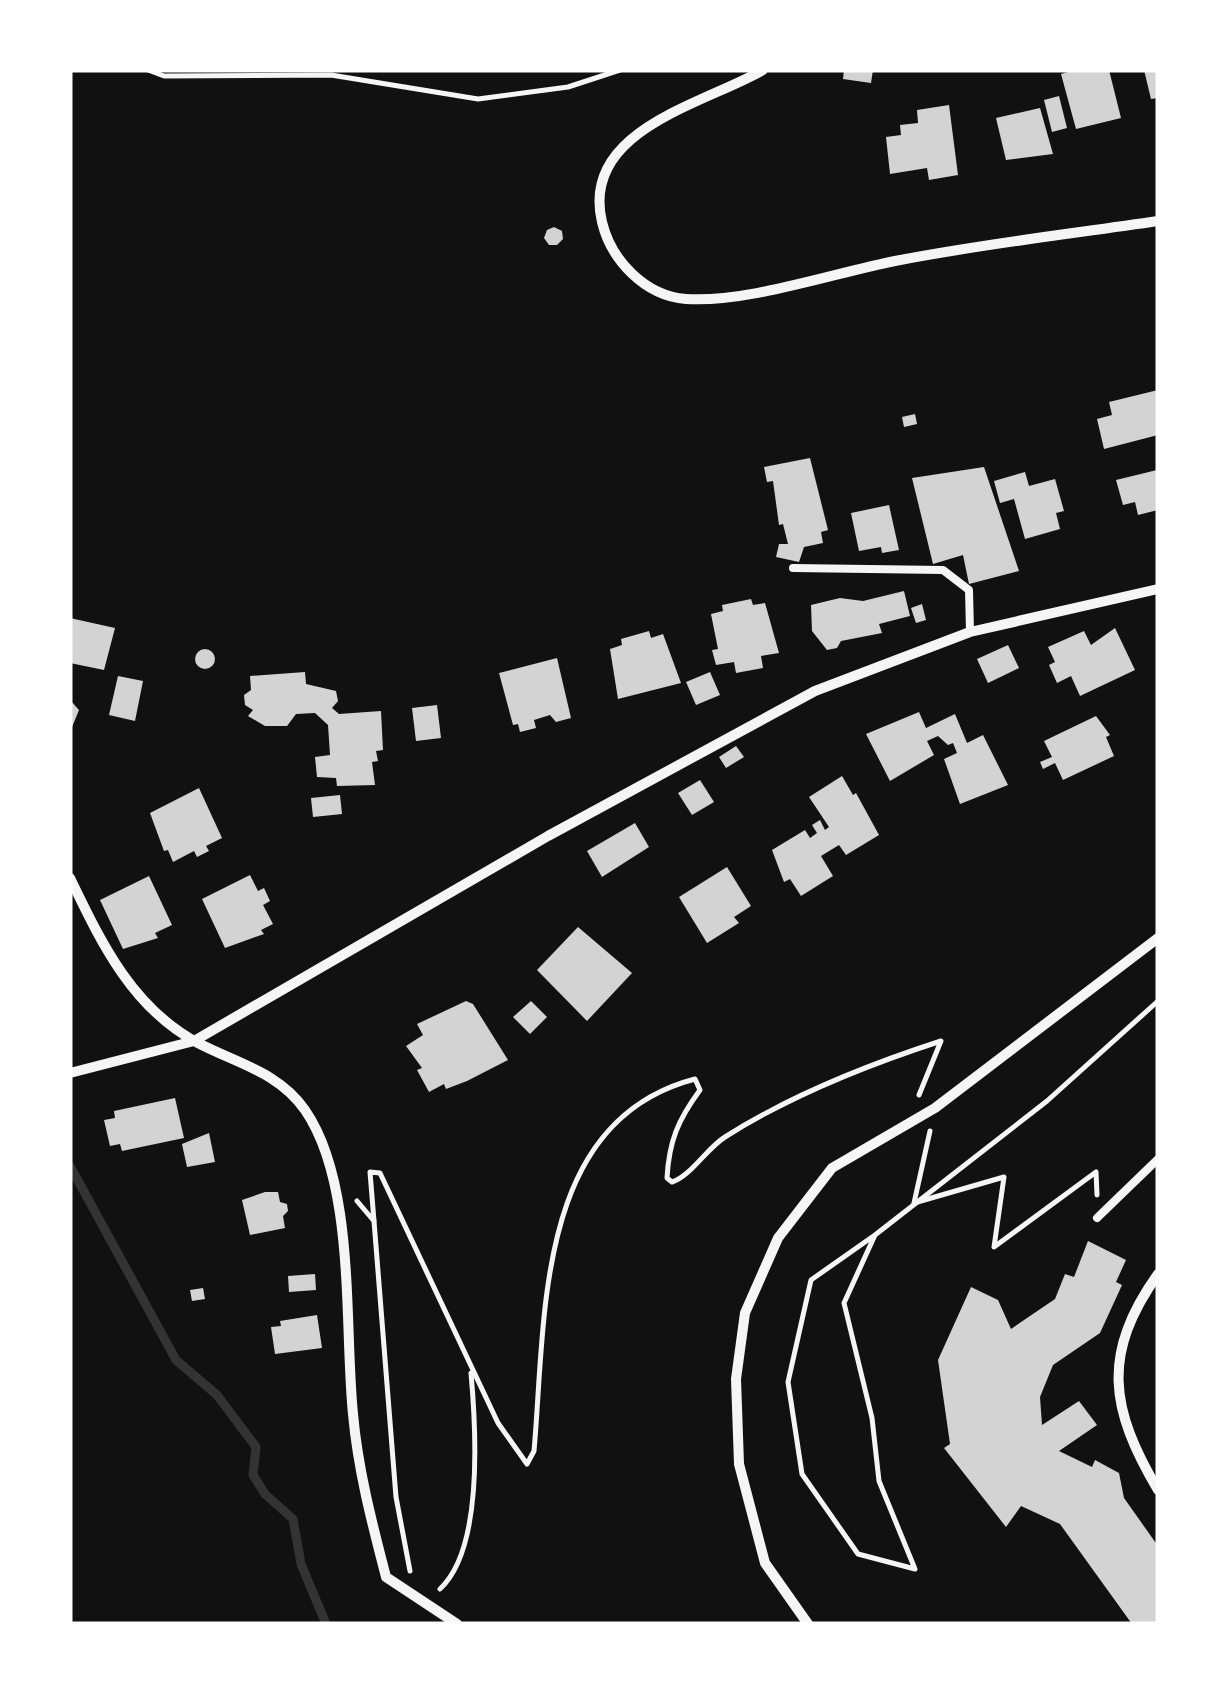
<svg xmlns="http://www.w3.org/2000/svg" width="1228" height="1694" font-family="Helvetica,sans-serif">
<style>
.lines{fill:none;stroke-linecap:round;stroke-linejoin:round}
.stream{stroke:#333;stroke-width:9}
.building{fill:#d3d3d3}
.path{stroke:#f5f5f5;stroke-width:5}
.service{stroke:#f5f5f5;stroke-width:8}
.minor{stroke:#f5f5f5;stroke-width:10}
</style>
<rect width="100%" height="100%" fill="#111"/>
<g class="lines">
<path class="stream" d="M70,1166l106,194 41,35 39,52 -3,28 12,19 28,25 8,45 25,60"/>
</g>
<g class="building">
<path d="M844,70h29l-2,13 -28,-4z"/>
<path d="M1075,70h34l12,48 -45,11 -15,-55z"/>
<path d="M1144,70h14v28l-7,1z"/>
<path d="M1059,96l8,32 -15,4 -8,-32z"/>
<path d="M949,105l9,70 -29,5 -2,-12 -37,6 -4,-37 15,-2 -1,-10 18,-2 -1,-13z"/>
<path d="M1040,108l13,46 -47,6 -10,-42z"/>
<path d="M554,227l8,4 1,8 -6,6h-8l-5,-7 3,-8z"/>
<path d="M1158,390v45l-54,14 -7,-30 15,-4 -3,-13z"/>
<path d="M915,414l2,10 -13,3 -2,-10z"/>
<path d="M810,458l18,72 -7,2 2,11 -19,4 -5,15 -23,-5 3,-13h9l-5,-20 -4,1 -6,-44 -6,1 -3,-15z"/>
<path d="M984,467l35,104 -50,13 -6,-29 -30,9 -21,-86z"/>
<path d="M1157,470l1,40 -20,5 -3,-13 -12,3 -7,-25z"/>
<path d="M1025,472l4,14 26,-7 9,32 -8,2 4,16 -35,10 -11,-40 -14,4 -6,-22z"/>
<path d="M889,505l10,45 -17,3 -1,-6 -22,4 -8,-38z"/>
<path d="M904,591l6,25 -31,8 3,9 -41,8 -4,7 -10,2 -15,-19 -1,-26 29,-7 23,3z"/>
<path d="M751,599l2,6 12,-2 14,50 -18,3 2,12 -27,5 -2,-11 -18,3 -4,-15 6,-1 -7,-35 12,-3 -1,-6z"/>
<path d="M922,604l4,16 -10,3 -5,-15z"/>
<path d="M70,618l45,10 -11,42 -34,-7z"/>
<path d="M1115,628l20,42 -55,26 -9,-20 -14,7 -8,-18 6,-3 -7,-15 36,-16 7,14z"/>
<path d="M649,631l2,7 12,-4 18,49 -63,16 -8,-50 12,-4 -1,-6z"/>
<path d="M1008,645l11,23 -31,15 -11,-24z"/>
<circle cx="205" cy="659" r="10"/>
<path d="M557,658l14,60 -15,4 -6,-7 -16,5 2,8 -16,4 -2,-8 -5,1 -14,-52z"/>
<path d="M305,672l1,12 30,7 2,10 -6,7 7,6 42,-3 2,39 -7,1 2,10 -6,1 3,23 -38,1 -1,-8 -19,-1 -2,-20 15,-2 -2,-30 -13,-12 -19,1 -9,12h-22l-17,-10 5,-6 -8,-5 -1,-10 7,-5 -1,-14z"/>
<path d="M710,672l10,23 -24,10 -10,-23z"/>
<path d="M118,676l25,5 -8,40 -26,-6z"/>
<path d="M70,700l9,10 -9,22z"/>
<path d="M437,705l4,33 -25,3 -4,-33z"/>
<path d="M919,712l7,16 29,-14 12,29 16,-8 25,50 -48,19 -16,-45 13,-6 -4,-10 -5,2 -10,-9 -11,5 7,14 -44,26 -24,-47z"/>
<path d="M1096,716l14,19 -4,2 8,19 -51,24 -8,-17 -12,6 -3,-7 12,-5 -8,-16z"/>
<path d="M736,746l8,11 -18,11 -7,-11z"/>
<path d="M842,776l11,19 3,-2 23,42 -33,20 -7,-10 -18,11 12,20 -32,20 -11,-17 -6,3 -12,-32 33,-20 5,8 7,-5 -5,-8 8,-5 5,10 4,-3 -20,-30z"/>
<path d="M700,780l14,22 -22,13 -14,-22z"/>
<path d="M199,788l23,50 -16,8 3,5 -12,6 -3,-6 -21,11 -5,-12 -4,1 -14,-38z"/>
<path d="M340,795l2,19 -29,3 -2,-19z"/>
<path d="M635,823l14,24 -47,30 -15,-26z"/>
<path d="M727,867l24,39 -17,11 5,6 -32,20 -28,-46z"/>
<path d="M250,875l8,16 6,-3 6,13 -7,4 10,19 -12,6 3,4 -39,14 -23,-49z"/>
<path d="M149,876l23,49 -17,8 3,5 -35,11 -23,-49z"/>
<path d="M578,927l54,46 -45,48 -50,-51z"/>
<path d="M466,1001l7,3 35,56 -41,21 -21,8 -2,-5 -15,8 -12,-22 5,-2 -16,-22 17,-11 -6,-11z"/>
<path d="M531,1001l16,16 -17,17 -17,-17z"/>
<path d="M175,1098l9,40 -62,13 -2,-7 -10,2 -6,-26 11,-2 -1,-7z"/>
<path d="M209,1133l6,29 -28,5 -5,-23z"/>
<path d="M265,1192h13l2,10 7,2 1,7 -5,5 2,12 -35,7 -8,-35z"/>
<path d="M1088,1241l38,19 -10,22 6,3 -22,48 -47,32 -13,32 2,28 37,-24 18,24 -38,26 33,16 3,-7 24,13 5,25 34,48v78h-26l-72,-100 -39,-18 -15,21 -62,-79 6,-4 -12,-84 33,-73 27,13 13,29 44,-30 10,-25 9,3z"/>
<path d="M315,1274l1,16 -27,2 -1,-16z"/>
<path d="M203,1288l2,11 -13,2 -2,-11z"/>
<path d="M317,1315l5,33 -47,6 -4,-27 10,-1 -1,-5z"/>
</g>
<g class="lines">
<g class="path">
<path d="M148,70l16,6 167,-1 147,24 90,-12 52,-17"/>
<path d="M930,1131l-16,72 90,-26 -10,70 102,-75 1,23"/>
<path d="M357,1201l17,20 -4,-49 10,1 118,250 29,41 7,-13c12,-132 0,-330 161,-372l5,11c-22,30 -31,51 -33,88l5,4c19,-6 35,-34 53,-45 66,-42 142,-72 216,-96l-22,54"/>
<path d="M374,1221l22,276 14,74"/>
<path d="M875,1235l-64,45 -23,102 14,92 56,80 57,15 -36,-88 -7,-63 -28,-115 31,-68 172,-134 111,-100"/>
<path d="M440,1589c44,-41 36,-160 31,-216"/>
</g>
<g class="service">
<path d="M793,568l150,2 26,20 1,42"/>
<path d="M1097,1218l61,-59"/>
</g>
<g class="minor">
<path d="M763,70c-59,34 -183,60 -161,152 9,38 43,74 84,77 61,4 148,-26 209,-38 87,-17 175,-27 263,-40"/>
<path d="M70,878c31,64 62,130 128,165 38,20 81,29 107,67 51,74 39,215 48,304 5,56 19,109 33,163l71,47"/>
<path d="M70,1073l124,-32 354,-205 267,-145 155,-59 188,-43"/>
<path d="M1158,1274c-57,80 -48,135 0,216"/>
<path d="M808,1624l-43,-61 -26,-99 -3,-85 9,-66 33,-75 54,-70 103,-60 223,-170"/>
</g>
</g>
<rect width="1228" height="1694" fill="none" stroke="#ffffff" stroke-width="145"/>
</svg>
